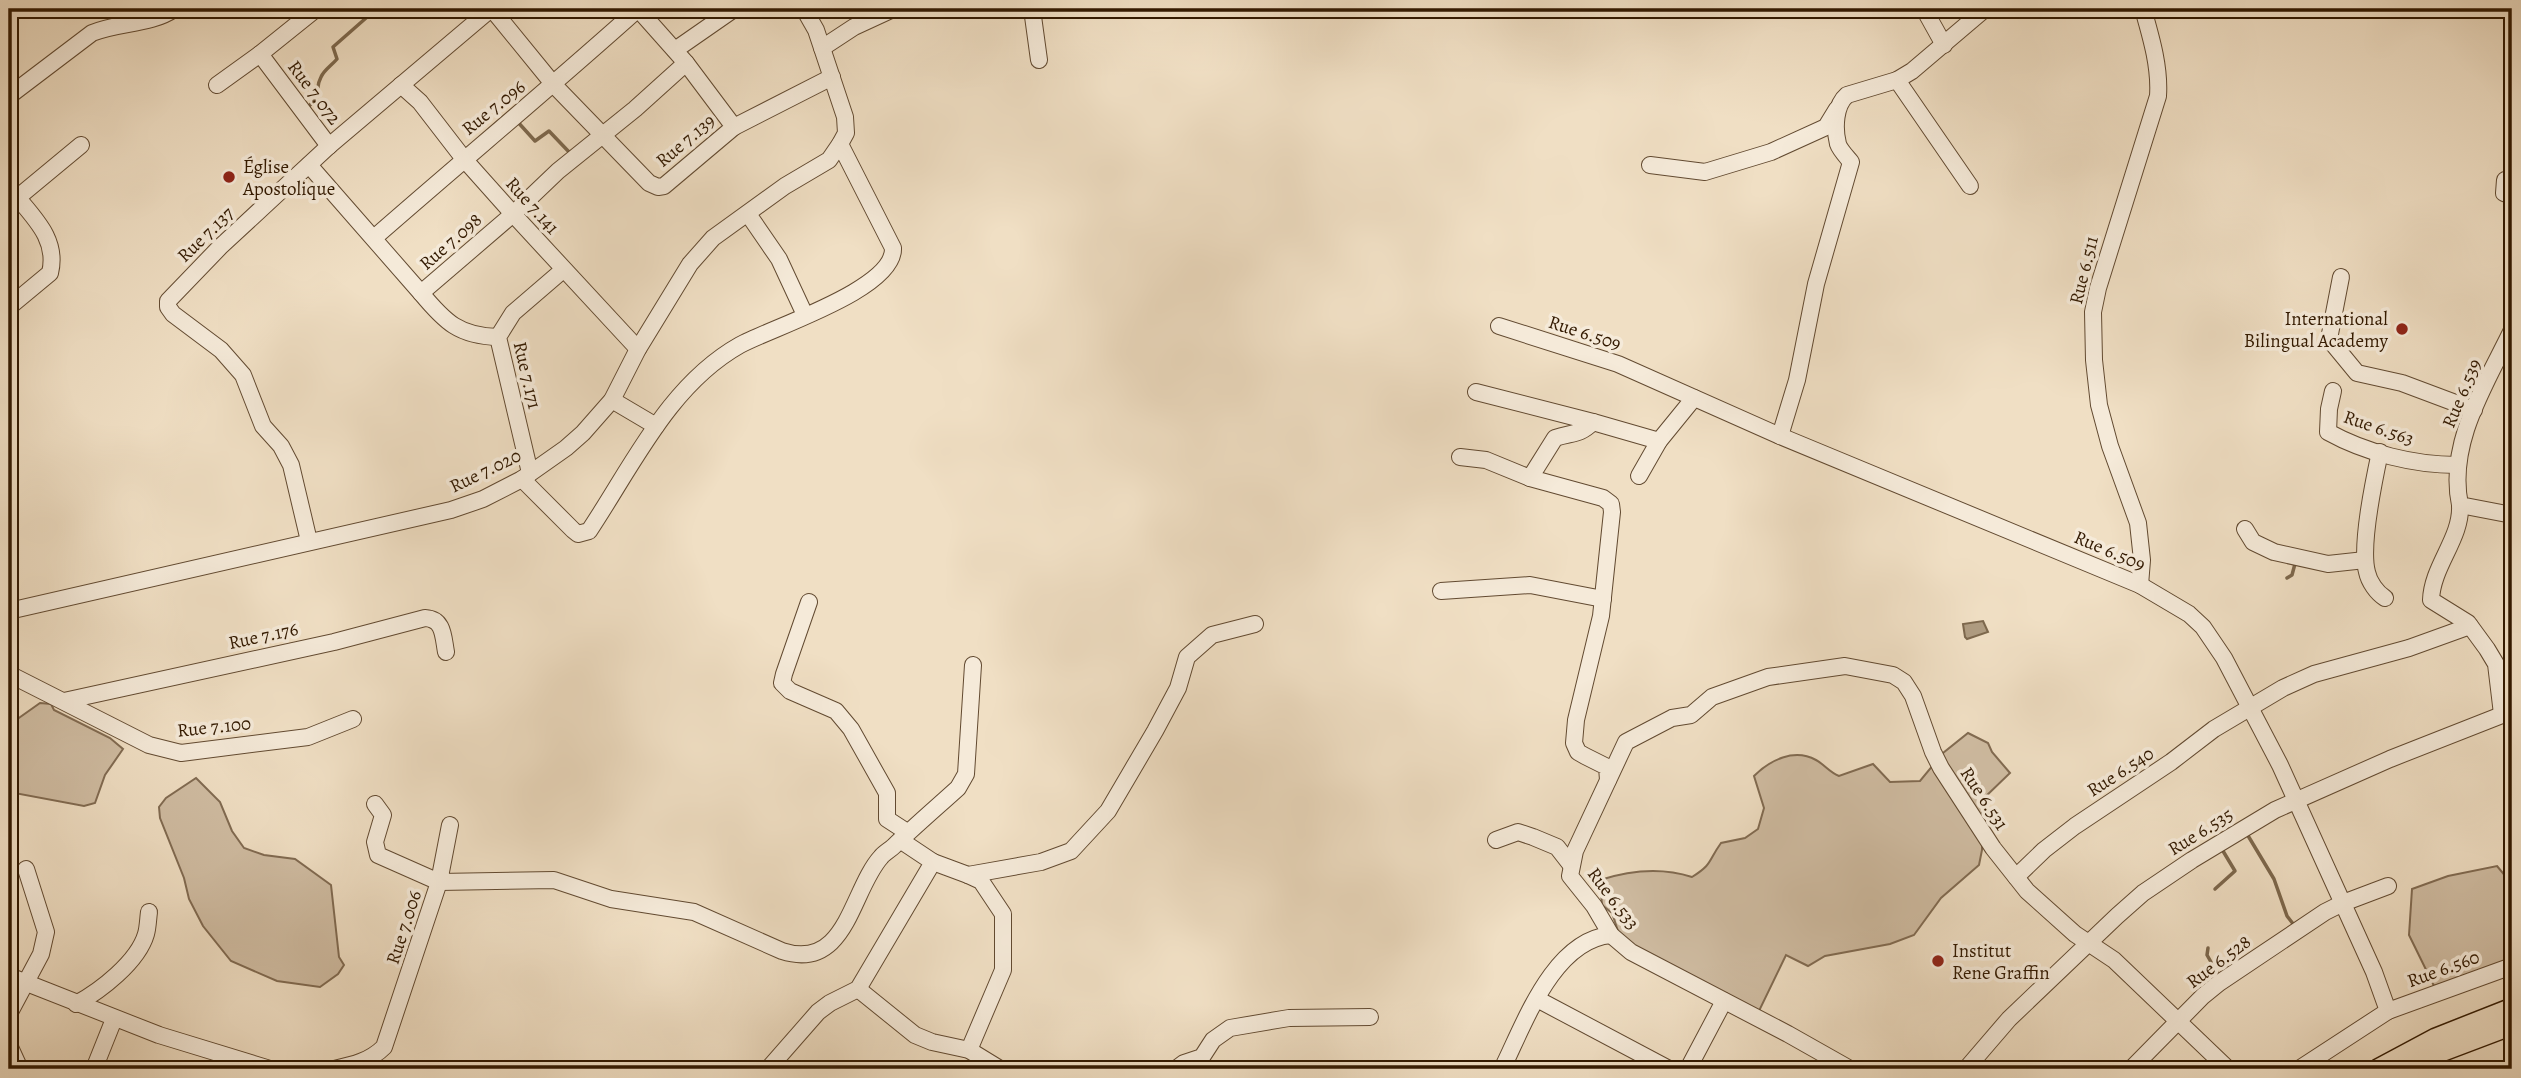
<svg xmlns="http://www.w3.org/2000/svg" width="2521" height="1078" font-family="Alegreya,serif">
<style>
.green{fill:#d0bda3;stroke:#816b52;stroke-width:2}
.water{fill:#af9c81;stroke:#7d684d;stroke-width:2}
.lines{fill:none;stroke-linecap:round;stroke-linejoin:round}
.stream{stroke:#7d684d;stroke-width:3.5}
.minor-casing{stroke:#624a31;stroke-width:18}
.major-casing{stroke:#321900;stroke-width:22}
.minor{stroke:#f5ead9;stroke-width:16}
.major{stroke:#f0dfc4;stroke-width:19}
.poi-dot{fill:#8f2418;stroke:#f5ead9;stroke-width:2.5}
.labels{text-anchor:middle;stroke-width:7;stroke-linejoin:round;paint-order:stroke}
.street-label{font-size:19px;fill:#321900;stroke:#f5ead9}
.poi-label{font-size:19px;fill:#321900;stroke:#f5ead9;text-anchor:start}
</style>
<rect width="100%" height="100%" fill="#f0dfc4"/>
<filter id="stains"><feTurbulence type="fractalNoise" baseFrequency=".00286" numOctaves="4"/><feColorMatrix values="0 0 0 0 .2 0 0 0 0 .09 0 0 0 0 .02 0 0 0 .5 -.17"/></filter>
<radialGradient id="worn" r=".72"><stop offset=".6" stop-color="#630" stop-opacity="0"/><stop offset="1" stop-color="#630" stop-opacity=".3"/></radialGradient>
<g class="green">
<path d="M40,703l11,1 3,6 56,28 13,11 -18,26 -10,28 -11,3 -75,-14v-67z"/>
<path d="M1968,733l20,10 4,9 18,21 -28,27v50l-3,15 -38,33 -27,37 -24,9 -65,12 -17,10 -22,-11 -27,56 -138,-71 -9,-27 -10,-8 -2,-25c31,-10 61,-13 92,-3 21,-13 16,-16 29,-34l24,-5 13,-9 6,-21 -10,-32c16,-16 40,-28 62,-16 9,5 13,12 23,16l34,-12 17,18 30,-1 23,-28z"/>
<path d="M196,778l24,24 12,29 12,17 20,7 31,4 36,26 8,72 5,8 -6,9 -18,13 -43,-6 -46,-20 -28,-35 -14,-27 -5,-21 -24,-60 -1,-11 7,-9z"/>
<path d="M2497,866l15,18v77l-78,25 -25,-51 3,-46 36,-13z"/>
</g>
<path class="water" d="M1983,621l5,11 -21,7 -2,-2 -2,-13z"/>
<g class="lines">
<g class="stream">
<path d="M307,108c16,-15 7,-18 14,-31 3,-7 11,-12 16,-18l-4,-12 33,-29"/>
<path d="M516,120l19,21 14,-10 21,22"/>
<path d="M2287,578l5,-3 4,-15"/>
<path d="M2247,834l27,45 13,37 7,9"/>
<path d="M2215,889l20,-18 -12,-20"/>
<path d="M2208,948l-1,7 12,21"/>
</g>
<defs>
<g id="minor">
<path d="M316,9l-56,45 69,92"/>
<path d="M492,9l62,76 95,98 9,4 6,-1 70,-59 -48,-64 -48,-54"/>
<path d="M1032,9l7,51"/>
<path d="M1924,9l20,36"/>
<path d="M822,48l32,-21 39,-18"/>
<path d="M675,50l59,-41"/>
<path d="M1897,80l73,106"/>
<path d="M217,85l43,-31"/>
<path d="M401,85l19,17 44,57 49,55 125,135"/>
<path d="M9,96l83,-63c26,-11 59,-8 82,-24"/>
<path d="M734,127l98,-50"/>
<path d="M309,165l112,128 92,-79 45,-43 77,-62 51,-46"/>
<path d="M1650,165l55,7 66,-20 55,-25 11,-18"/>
<path d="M2505,180l-1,13 8,3"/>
<path d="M9,187c20,27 50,49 41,86l-41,34"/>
<path d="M11,203l70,-58"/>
<path d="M748,214l31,45 26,56"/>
<path d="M374,238c88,-77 177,-151 264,-229"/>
<path d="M2341,277l-12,62 28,34 45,10 72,27"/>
<path d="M421,293c24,29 38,43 77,44"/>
<path d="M1499,326l119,38 162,72 360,149 49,29 14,13 21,31 56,107 94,207 14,39 -89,58"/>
<path d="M2512,330c-26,54 -65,113 -52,175l52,10"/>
<path d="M2333,391l-4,18 -1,23c38,21 86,33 129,33"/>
<path d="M1476,392l117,30 66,19"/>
<path d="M612,400l44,26"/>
<path d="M1593,422c-14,14 -21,10 -38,16l-25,40 73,20 8,6 1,8 -11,104 -25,104 -2,23 4,9 7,4 22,11 1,13"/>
<path d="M1780,436l17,-56 19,-96 35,-122c-4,-5 -11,-12 -13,-18 -4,-16 -3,-39 9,-49l50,-15 15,-9 73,-62"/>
<path d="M2380,452c-6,28 -20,94 -13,120 2,10 10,21 18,26"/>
<path d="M1460,457l26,3 44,18"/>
<path d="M530,473l-32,-136 15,-24 50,-43"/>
<path d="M1639,476l20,-35 35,-43"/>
<path d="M522,479l51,51 5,4 11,-3c44,-66 80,-146 151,-186 33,-18 155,-56 153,-97l-53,-104"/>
<path d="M2460,505c2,33 -28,61 -29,95l37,23 19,26 9,15 6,50"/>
<path d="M2245,529l8,13 21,10 54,12 37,-4"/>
<path d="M309,541l-18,-76 -10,-19 -18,-20 -20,-51 -22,-25 -48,-36 -5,-7v-6l52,-54 109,-101 162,-137"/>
<path d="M2140,585l2,-25 -4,-37 -28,-77 -11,-41 -5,-45 -1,-48 5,-24 60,-192c2,-29 -7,-59 -15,-87"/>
<path d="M1441,591l89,-6 73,14"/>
<path d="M809,602l-25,72 -2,9 8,8 46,20 15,18 36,64v26l20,13"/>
<path d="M9,611l442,-101 32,-11 39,-20 44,-31 17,-15 29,-33 26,-51 52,-85 23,-26 72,-52 44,-26 11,-16 6,-11 -1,-16 -29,-87 -12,-21"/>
<path d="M9,674l140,71 32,8 127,-16 45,-18"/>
<path d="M64,701l270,-59 91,-24c19,1 18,18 21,34"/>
<path d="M450,825l-11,57 115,-2 57,19 83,13 88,39c65,21 69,-61 99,-94 3,-4 9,-7 13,-11 21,-20 43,-39 64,-58l8,-14 7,-109"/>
<path d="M1496,840l22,-8 15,5 24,10 14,18"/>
<path d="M933,862l35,13 73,-13 30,-11 37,-40 47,-80 23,-43 9,-31 25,-22 43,-11"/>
<path d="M968,875l13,6 22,33v56l-34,80"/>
<path d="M2016,877l28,-27 31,-24 96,-64 43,-33 69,-41 31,-14 95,-26 61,-22"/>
<path d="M9,976l150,59 111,34"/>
<path d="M858,989l57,46 17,7 37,8 31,19"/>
<path d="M1537,999l132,70"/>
<path d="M76,1004c24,-13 62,-42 70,-70 2,-7 2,-15 3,-22"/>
<path d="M2388,1011l124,-45"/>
<path d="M9,1014l32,-60 5,-22 -20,-63"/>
<path d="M9,1045l11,24"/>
<path d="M94,1069l20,-50"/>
<path d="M334,1069c19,-4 36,-8 50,-22l55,-165 -61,-27 -3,-13 8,-27 -8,-11"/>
<path d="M768,1069l50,-57 12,-9 28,-14 75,-127 -27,-18 -4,-6"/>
<path d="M1176,1069l8,-6 18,-6 11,-17 17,-12 59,-10 81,-1"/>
<path d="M1502,1069c22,-44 51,-129 109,-134"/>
<path d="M1688,1069l36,-68"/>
<path d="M1850,1069l-62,-35 -157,-82 -20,-17 -17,-29 -24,-30 5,-25 51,-109 46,-24 19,-3 21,-18 56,-20 77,-11 48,9 11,7 9,14 20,56 8,16 52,80 34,43 48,43 39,26 114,109"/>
<path d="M1966,1069l43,-50 108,-103 26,-23 49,-33 83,-50 115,-51 122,-48"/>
<path d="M2131,1069l72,-73 16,-13 106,-71 18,-9 45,-17"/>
</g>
<g id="major">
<path d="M2378,1069l58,-31 76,-30"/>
<path d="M2405,1069l33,-16 74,-28"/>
</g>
</defs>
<use href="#minor" class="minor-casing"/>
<use href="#major" class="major-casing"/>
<use href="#minor" class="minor"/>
<use href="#major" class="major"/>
</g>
<g class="poi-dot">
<circle cx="229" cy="177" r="7"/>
<circle cx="2402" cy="329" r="7"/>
<circle cx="1938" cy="961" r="7"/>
</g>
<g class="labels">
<g class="street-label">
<text transform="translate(315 92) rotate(53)" y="7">Rue 7.072</text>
<text transform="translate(493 107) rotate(-39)" y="7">Rue 7.096</text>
<text transform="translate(685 140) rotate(-40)" y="7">Rue 7.139</text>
<text transform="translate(533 205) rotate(48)" y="7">Rue 7.141</text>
<text transform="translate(205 234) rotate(-44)" y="7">Rue 7.137</text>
<text transform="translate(450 241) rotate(-41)" y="7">Rue 7.098</text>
<text transform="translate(2083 270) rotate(-76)" y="7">Rue 6.511</text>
<text transform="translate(1585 332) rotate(18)" y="7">Rue 6.509</text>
<text transform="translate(528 375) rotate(77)" y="7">Rue 7.171</text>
<text transform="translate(2461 393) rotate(-67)" y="7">Rue 6.539</text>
<text transform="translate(2379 427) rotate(19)" y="7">Rue 6.563</text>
<text transform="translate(485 470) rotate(-26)" y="7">Rue 7.020</text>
<text transform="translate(2110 550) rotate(23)" y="7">Rue 6.509</text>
<text transform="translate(263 635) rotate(-12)" y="7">Rue 7.176</text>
<text transform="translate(214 726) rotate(-6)" y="7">Rue 7.100</text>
<text transform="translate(2120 771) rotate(-33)" y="7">Rue 6.540</text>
<text transform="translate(1985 798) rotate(57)" y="7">Rue 6.531</text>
<text transform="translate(2200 831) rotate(-32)" y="7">Rue 6.535</text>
<text transform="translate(1614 898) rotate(53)" y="7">Rue 6.533</text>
<text transform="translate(403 927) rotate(-72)" y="7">Rue 7.006</text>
<text transform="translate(2218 961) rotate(-37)" y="7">Rue 6.528</text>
<text transform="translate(2443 968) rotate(-20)" y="7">Rue 6.560</text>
</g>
<g class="poi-label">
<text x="243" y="173">Église<tspan x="243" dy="22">Apostolique</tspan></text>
<text x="2388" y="325" text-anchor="end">International<tspan x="2388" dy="22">Bilingual Academy</tspan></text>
<text x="1952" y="957">Institut<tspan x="1952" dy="22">Rene Graffin</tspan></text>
</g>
</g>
<rect width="2521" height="1078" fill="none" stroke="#f0dfc4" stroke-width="35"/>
<rect x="10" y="10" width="2500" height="1057" fill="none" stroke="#321900" stroke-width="3.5"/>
<rect x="18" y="18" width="2486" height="1043" fill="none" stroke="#321900" stroke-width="2"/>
<rect width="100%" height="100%" filter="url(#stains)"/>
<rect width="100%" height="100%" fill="url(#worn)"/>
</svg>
